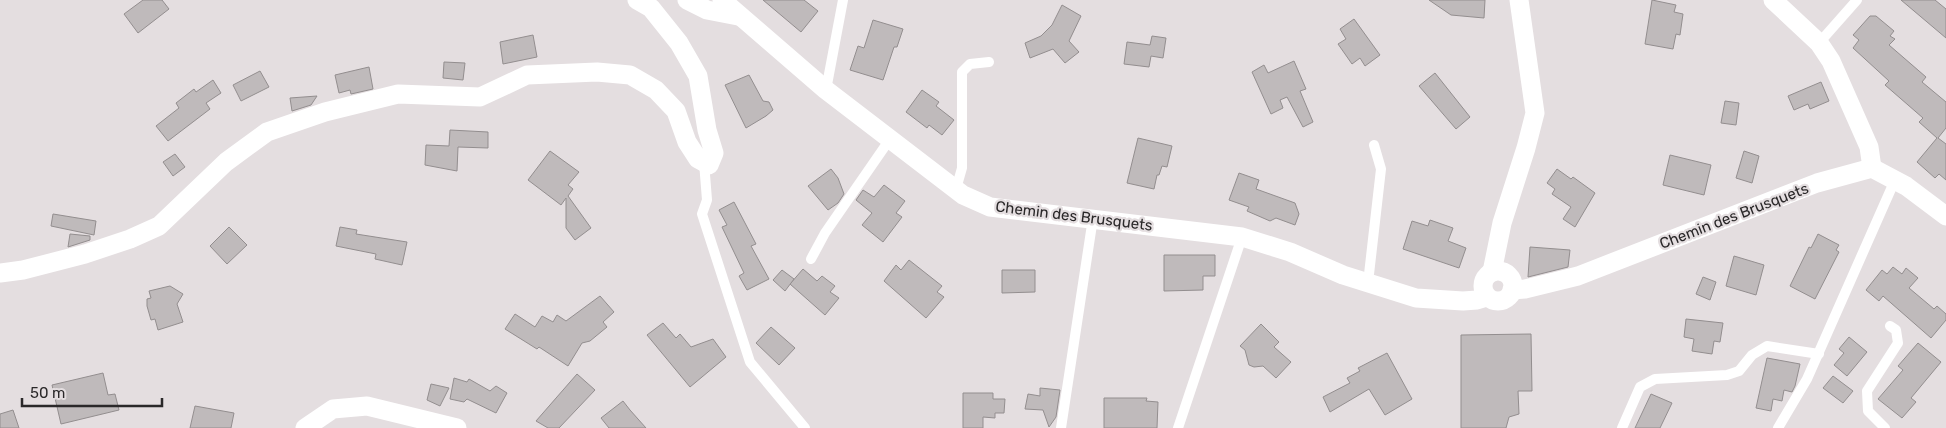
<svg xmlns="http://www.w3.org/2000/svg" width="1946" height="428" font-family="Rubik,sans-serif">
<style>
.building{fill:#bfbabb;stroke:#938e8f}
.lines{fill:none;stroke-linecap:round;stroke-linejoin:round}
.service{stroke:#fff;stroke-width:10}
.minor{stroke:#fff;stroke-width:19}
.labels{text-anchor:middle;stroke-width:4.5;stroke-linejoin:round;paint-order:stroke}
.street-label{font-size:15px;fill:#2a2829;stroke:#e4dee0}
</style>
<rect width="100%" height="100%" fill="#e4dee0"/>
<g class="building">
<path d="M143,0h19l7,9 -31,24 -14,-19z"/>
<path d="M763,0h41l14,11 -17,21z"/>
<path d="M1429,0h56l-1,18 -33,-3z"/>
<path d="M1652,0l24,5 -2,7 9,2 -3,21 -4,-1 -3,15 -28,-5z"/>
<path d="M1901,0h34l11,9v29z"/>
<path d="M1062,5l19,11 -12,25 10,11 -14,11 -12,-14 -23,9 -5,-15 16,-7 11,-11z"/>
<path d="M1870,16h6l18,15 -4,5 5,3 -6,6 37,32 -4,5 24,20v26l-8,10 8,6v36l-7,-6 -4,4 -18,-16 20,-24 -18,-16 4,-4 -38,-33 4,-4 -36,-33 6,-8 -6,-5z"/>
<path d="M1354,19l26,36 -15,11 -5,-8 -8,6 -14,-20 8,-5 -6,-10z"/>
<path d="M873,20l30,9 -6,18h-3l-11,33 -33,-10 8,-24 6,2z"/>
<path d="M533,35l4,22 -34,7 -3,-22z"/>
<path d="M1152,36l14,2 -3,20 -12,-2 -2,11 -25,-3 3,-22 23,3z"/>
<path d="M1294,61l12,28 -6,2 13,31 -10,5 -16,-30 -7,3 3,8 -12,6 -19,-42 12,-7 4,8z"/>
<path d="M444,62l21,1 -2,17 -20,-2z"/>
<path d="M369,67l4,22 -22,5 -1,-4 -11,3 -4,-18z"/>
<path d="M260,71l9,16 -28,14 -8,-16z"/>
<path d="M1435,73l35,44 -14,12 -37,-43z"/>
<path d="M749,75l14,26 6,1 4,8 -7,6 -20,12 -21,-43z"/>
<path d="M213,80l8,13 -15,10 4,6 -42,32 -12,-15 23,-18 -3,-5 18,-14 2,3z"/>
<path d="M1821,82l8,19 -19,8 -2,-5 -14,6 -6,-14z"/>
<path d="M922,90l17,12 -3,4 18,14 -12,15 -13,-10 -2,3 -21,-16z"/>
<path d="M317,96l-6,9 -19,6 -2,-13z"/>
<path d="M1725,101l14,2 -3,22 -15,-2z"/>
<path d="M450,130l38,2v16l-30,-1 -1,24 -32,-6 1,-20 23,1z"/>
<path d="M1138,138l34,8 -5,21 -5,-1 -3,9h-2l-3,14 -27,-6z"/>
<path d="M550,151l29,21 -11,13 5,4 -5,7 23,32 -16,12 -9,-12v-30l-5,7 -33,-25z"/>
<path d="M1744,151l15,5 -7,27 -16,-5z"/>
<path d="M175,154l10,13 -12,9 -10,-14z"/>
<path d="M1670,155l41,10 -7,30 -41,-10z"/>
<path d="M831,169l7,9 6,16 -6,9 -10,7 -20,-24z"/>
<path d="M1557,169l14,10 2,-2 22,16 -20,34 -12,-8 8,-12 -19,-13 3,-5 -8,-6z"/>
<path d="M1239,173l20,7 -3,9 39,14 4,11 -4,11 -19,-7 -6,3 -23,-10 2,-4 -20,-7z"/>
<path d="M884,185l21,16 -9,12 6,4 -19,25 -21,-17 10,-12 -16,-13 7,-10 11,7z"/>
<path d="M734,202l22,42 -5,2 18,33 -22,11 -8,-14 5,-3 -22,-46 5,-2 -8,-15z"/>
<path d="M53,214l43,7 -2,14 -43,-9z"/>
<path d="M1430,220l23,8 -5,13 18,7 -7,20 -56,-19 9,-28 16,5z"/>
<path d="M229,227l18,18 -20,19 -17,-18z"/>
<path d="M340,227l17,3 -1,4 51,8 -5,23 -27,-6 1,-5 -40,-8z"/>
<path d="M70,234l20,2v4l-22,7z"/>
<path d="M1818,234l21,11 -3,5 3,2 -24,47 -25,-13 19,-39 2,1z"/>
<path d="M1530,247l40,3 -2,17 -40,10z"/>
<path d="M1164,255h51v21h-12v14l-39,1z"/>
<path d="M1734,256l30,9 -8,30 -30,-9z"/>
<path d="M909,260l33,26 -5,6 7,5 -18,21 -42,-37 12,-16 5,5z"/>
<path d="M1893,267l9,7 4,-6 12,10 -9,10 25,21 3,-3 9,8v6l-15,18 -48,-42 -4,5 -13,-11 16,-20 5,4z"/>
<path d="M803,269l14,12 5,-5 13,10 -5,6 9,6 -14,17 -35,-31z"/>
<path d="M782,270l12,9 -9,12 -12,-11z"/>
<path d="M1002,270h33v22l-33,1z"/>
<path d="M1703,277l13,5 -6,18 -14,-6z"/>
<path d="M170,286l13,8 -6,10 6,18 -25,8 -3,-11 -4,1 -4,-14v-7l4,-1 -2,-7z"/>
<path d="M600,296l14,16 -11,10 4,5 -17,14 -8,2 -14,23 -29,-19 -2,2 -32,-20 10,-15 20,13 7,-11 11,6 4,-7 9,6z"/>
<path d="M1686,319l37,4 -3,19 -6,-1 -2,13 -20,-3 2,-12 -10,-2z"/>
<path d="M663,323l13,15 4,-4 11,13 22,-8 13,18 -36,30 -43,-52z"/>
<path d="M1261,324l18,18 -5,5 17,15 -15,16 -13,-12 -9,1 -5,-2 -4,-15 -5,-4z"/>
<path d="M771,327l24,21 -16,17 -23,-22z"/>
<path d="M1531,334l1,57h-14l1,23 -10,3 -3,11h-45v-93z"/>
<path d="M1849,337l18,15 -20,24 -13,-11 10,-12 -5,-4z"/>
<path d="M1918,343l23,19 -30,36 5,4 -14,16 -24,-19 25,-29 -5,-4z"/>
<path d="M1387,353l25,46 -27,16 -16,-26 -39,23 -7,-15 27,-14 -3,-5 13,-7 -2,-3z"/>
<path d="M1767,358l33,6 -5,22 -3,6 -8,-2 -2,11 -9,-2 -2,12 -15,-3z"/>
<path d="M103,373l5,22 7,-1 4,16 -58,14 -9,-39z"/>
<path d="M577,374l18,16 -36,38h-11l-12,-7z"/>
<path d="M1833,376l20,15 -10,12 -20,-15z"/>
<path d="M454,378l13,4 2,-3 21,12 6,-5 11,7 -11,20 -29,-14 -3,3 -14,-3z"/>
<path d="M431,384l18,4 -9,18 -13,-6z"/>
<path d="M1040,388l20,2 -4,27 -7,10 -6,-17 -18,-1 3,-15 12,2z"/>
<path d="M963,393h30v6h12l-1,14h-9v5l-12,-1v11h-20z"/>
<path d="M1651,394l21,9 -12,25h-25z"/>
<path d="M1104,398h43l-1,3 12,1 -1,26h-53z"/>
<path d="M623,401l7,9 16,18h-37l-8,-10z"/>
<path d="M195,406l39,7 -3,15h-41z"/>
<path d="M13,410l6,18h-19v-14z"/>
</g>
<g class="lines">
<g class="service">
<path d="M1819,43l38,-43"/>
<path d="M826,90l17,-90"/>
<path d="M704,162l3,38 -5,14 48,148 55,66"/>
<path d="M956,189l6,-21v-96l8,-8 19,-2"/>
<path d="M811,259l14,-26 65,-94"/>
<path d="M1368,283l13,-114 -7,-24"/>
<path d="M1061,428l32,-210"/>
<path d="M1178,428l64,-191"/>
<path d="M1622,428l18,-41 15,-8 72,-4 12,-4 13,-16 15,-9 52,8"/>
<path d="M1778,428l29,-49 88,-199"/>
<path d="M1885,428l-17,-17 -1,-20 31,-48 -2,-13 -6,-4"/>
</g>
<g class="minor">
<path d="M687,0l20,10 31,6"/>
<path d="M722,0l104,90 137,105 27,12 252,30 48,15 53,23 73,23 47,3 14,-1 10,-3"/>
<path d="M1773,0l46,43 12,18 38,86 3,21"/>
<circle cx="1498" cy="286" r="15"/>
<path d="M1492,272l10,-49 24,-75 9,-35 -16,-113"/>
<path d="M0,273l23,-3 62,-16 45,-15 29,-13 67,-64 41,-30 58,-20 73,-18 82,3 47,-22 70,-3 33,3 26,15 20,21 11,31 11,17 11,6 5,-12 -7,-23 -9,-54 -19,-33 -28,-35 -14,-8"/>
<path d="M1512,290l13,-1 53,-13 239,-93 55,-15 34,18 40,30"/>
<path d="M305,428l28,-19 34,-3 90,22"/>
</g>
</g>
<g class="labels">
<g class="street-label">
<text transform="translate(1074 216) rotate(7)" y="5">Chemin des Brusquets</text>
<text transform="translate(1734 216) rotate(-21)" y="5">Chemin des Brusquets</text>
</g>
</g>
<path d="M22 398v8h140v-8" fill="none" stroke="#2a2829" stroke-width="2.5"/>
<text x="30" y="398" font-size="15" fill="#2a2829" stroke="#e4dee0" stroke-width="4" paint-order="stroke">50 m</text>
</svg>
